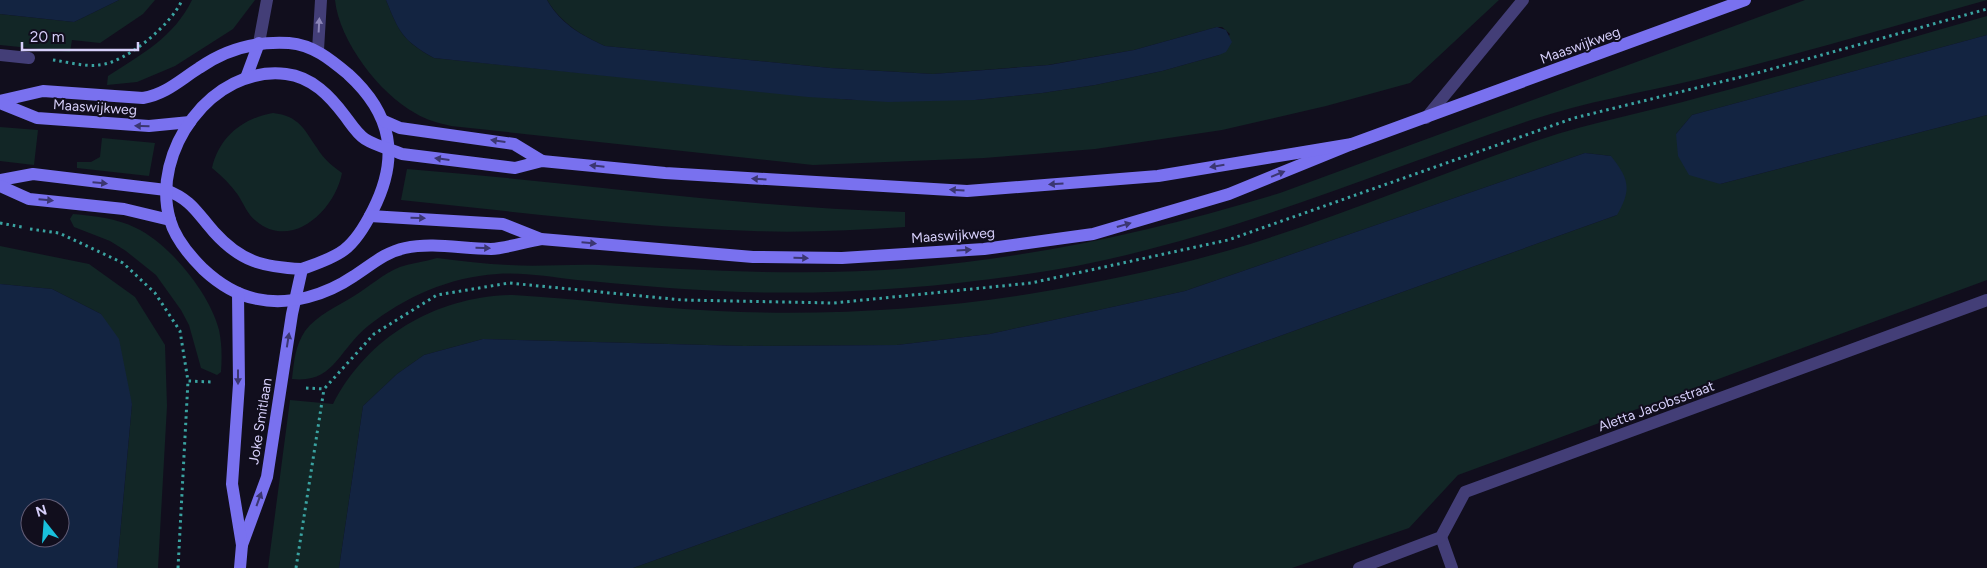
<svg xmlns="http://www.w3.org/2000/svg" width="1987" height="568" font-family="Figtree,sans-serif">
<style>
.green{fill:#122626}
.water{fill:#132441;fill-rule:evenodd}
.lines{fill:none;stroke-linecap:round;stroke-linejoin:round}
.path{stroke:#3aa3a1;stroke-width:3;stroke-dasharray:2.5 4;stroke-linecap:butt}
.lane{stroke:#433e77;stroke-width:12}
.street{stroke:#433e77;stroke-width:12}
.secondary{stroke:#7971ef;stroke-width:12}
.oneway{fill:#8c86b8}
.oneway2{fill:#3b3671}
.labels{text-anchor:middle;stroke-width:4;stroke-linejoin:round;paint-order:stroke}
.street-label{font-size:14px;fill:#d6cffa;stroke:#110e1d}
</style>
<rect width="100%" height="100%" fill="#110e1d"/>
<g class="green">
<path d="M119,0h36l-12,14 -43,29 -28,-3 -2,12 -70,-7v-31l74,8z"/>
<path d="M192,0h63l-22,29 -58,37 -38,16 -30,3 1,-9c34,-22 66,-39 84,-76z"/>
<path d="M335,0h51c13,32 17,41 48,58l418,42h123l67,-7 53,-8 67,-14 57,-16 11,-21 -8,-7h-5l-83,23 -86,15 -115,9 -103,-6 -225,-22c-24,-11 -43,-22 -58,-46h952l-89,83 -84,23 -104,24 -127,19 -111,9 -171,7 -362,-39c-12,-3 -25,-6 -36,-13 -35,-19 -76,-72 -80,-113z"/>
<path d="M1805,0h182c-97,27 -194,56 -292,80 -55,13 -110,22 -164,40 -169,57 -332,131 -510,155 -99,14 -202,21 -302,16 -47,-2 -94,-7 -142,-11 -26,-3 -53,-8 -80,-6 -48,3 -92,23 -129,52 -29,23 -34,58 -76,53 2,-17 3,-33 13,-48 12,-16 33,-25 49,-35 16,-10 29,-22 46,-29 11,-4 25,-5 37,-9 24,3 48,6 72,7 30,2 60,-1 90,0 104,5 208,12 312,3 126,-11 248,-38 369,-75z"/>
<path d="M1987,16v19l-295,80 -16,19 44,50 267,-69v165l-529,195 -49,53 -117,40h-659l984,-353 -6,-59 -26,-3 -400,138 -195,43 -93,11 -153,1 -261,-7 -59,16 -27,19 -34,32 -24,162h-71l22,-168 43,4c35,-68 104,-108 180,-109 68,4 136,13 205,16 101,5 211,-1 311,-17 68,-11 135,-25 201,-44 105,-31 206,-75 309,-110 53,-18 108,-28 162,-43 96,-25 191,-54 286,-81z"/>
<path d="M273,113c26,3 31,16 44,35 6,10 15,18 25,25 -7,37 -50,78 -86,48 -9,-7 -12,-17 -18,-26 -7,-10 -16,-19 -26,-27 7,-31 31,-50 61,-55z"/>
<path d="M0,127l38,3 -4,35 -34,-4z"/>
<path d="M102,138l53,5 -6,33 -72,-8v-6h14l9,-5z"/>
<path d="M407,169c166,13 331,38 498,43v15c-51,3 -101,6 -152,4 -118,-4 -235,-19 -352,-31z"/>
<path d="M73,214c22,2 43,4 63,14 34,16 74,66 83,102 3,14 3,28 2,42l-4,3 -16,-7 -12,-43 -8,-15 -25,-35 -30,-24 -16,-10 -36,-14 -4,-8z"/>
<path d="M0,246l89,18 46,33 30,48 2,61 -9,162h-41l15,-164 -31,-90 -49,-25 -52,-5z"/>
</g>
<g class="water">
<path d="M0,0h119l-45,22 -74,-8z"/>
<path d="M386,0h161c14,24 34,35 58,46l225,22 103,6 116,-9 85,-15 83,-23 9,3 6,12 -6,10 -7,3 -57,16 -67,14 -53,8 -67,7 -87,2 -80,-5 -374,-39c-32,-18 -35,-26 -48,-58z"/>
<path d="M1987,35v80l-267,69 -31,-9 -11,-19 -2,-22 16,-19z"/>
<path d="M1585,153l26,3c18,23 21,33 6,59l-984,353h-294l24,-162 34,-32 27,-19 59,-16 261,7 153,-1 93,-11 195,-43z"/>
<path d="M0,284l52,5 49,25 18,25 13,65 -15,164h-117zM30,508h30v30h-30z"/>
</g>
<g class="lines">
<g class="path">
<path d="M53,60c15,2 32,7 46,5 27,-2 73,-41 83,-65"/>
<path d="M0,223l22,4"/>
<path d="M30,229l29,4 64,30 32,30 25,38 8,50 25,1"/>
<path d="M306,388l18,1 50,-55 63,-39 72,-12 173,17 152,3 197,-20 197,-43 346,-122 183,-45 230,-64"/>
<path d="M178,568l10,-187"/>
<path d="M296,568l28,-179"/>
</g>
<g class="lane">
<path d="M259,43l8,-43"/>
<path d="M318,50l3,-50"/>
<path d="M0,55l29,3"/>
</g>
<g class="street">
<path d="M1426,118l97,-118"/>
<path d="M1441,537l11,31"/>
<path d="M1359,568l82,-31 24,-45 522,-192"/>
</g>
<g class="secondary">
<path d="M246,78l13,-35"/>
<path d="M0,101l43,-10 100,7c23,-4 37,-18 56,-30 27,-19 57,-27 90,-25 24,2 41,16 59,31 44,40 52,83 25,136 -7,14 -17,31 -29,40 -12,9 -28,14 -42,19l-10,45 -25,163 -25,68"/>
<path d="M0,103l37,15 112,8 41,-4"/>
<path d="M384,121l16,7 114,16 28,17"/>
<path d="M0,180l33,-6 133,16c26,10 31,23 48,42 27,30 49,35 88,37"/>
<path d="M0,186l29,13 95,10 46,11"/>
<path d="M370,216l133,8 38,15 212,18 89,1 142,-9 109,-15 136,-40 123,-50 393,-144"/>
<path d="M541,239c-16,3 -34,9 -50,10 -28,0 -58,-7 -86,-1 -20,4 -35,18 -51,28 -28,19 -64,30 -97,23 -21,-4 -39,-16 -54,-30 -13,-13 -28,-31 -33,-49 -20,-68 42,-155 116,-146 26,3 44,22 59,42 6,8 12,18 20,23 11,7 25,10 37,15l113,14 27,-7 123,12 302,18 191,-15 194,-32"/>
<path d="M238,293l1,91 -7,100 10,61 -2,23"/>
</g>
</g>
<defs><path id="oneway-solid" d="M-6-.8H1V-3.2L6.5 0L1 3.2V.8H-6Z" transform="scale(1.25)"/></defs>
<use class="oneway" href="#oneway-solid" transform="translate(319 25) rotate(-87)"/>
<g class="oneway2">
<use href="#oneway-solid" transform="translate(142 126) rotate(-178)"/>
<use href="#oneway-solid" transform="translate(498 141) rotate(-172)"/>
<use href="#oneway-solid" transform="translate(442 159) rotate(-173)"/>
<use href="#oneway-solid" transform="translate(597 166) rotate(-174)"/>
<use href="#oneway-solid" transform="translate(1217 166) rotate(171)"/>
<use href="#oneway-solid" transform="translate(1278 174) rotate(-22)"/>
<use href="#oneway-solid" transform="translate(759 179) rotate(-177)"/>
<use href="#oneway-solid" transform="translate(100 183) rotate(5)"/>
<use href="#oneway-solid" transform="translate(1056 184) rotate(176)"/>
<use href="#oneway-solid" transform="translate(957 190) rotate(-177)"/>
<use href="#oneway-solid" transform="translate(46 200) rotate(5)"/>
<use href="#oneway-solid" transform="translate(418 218) rotate(2)"/>
<use href="#oneway-solid" transform="translate(1124 225) rotate(-16)"/>
<use href="#oneway-solid" transform="translate(589 243) rotate(5)"/>
<use href="#oneway-solid" transform="translate(483 248) rotate(2)"/>
<use href="#oneway-solid" transform="translate(964 250) rotate(-4)"/>
<use href="#oneway-solid" transform="translate(801 258) rotate(1)"/>
<use href="#oneway-solid" transform="translate(288 340) rotate(-81)"/>
<use href="#oneway-solid" transform="translate(238 377) rotate(90)"/>
<use href="#oneway-solid" transform="translate(259 499) rotate(-70)"/>
</g>
<g class="labels">
<g class="street-label">
<text transform="translate(1580 45) rotate(-20)" y="5">Maaswijkweg</text>
<text transform="translate(95 107) rotate(4)" y="5">Maaswijkweg</text>
<text transform="translate(953 235) rotate(-4)" y="5">Maaswijkweg</text>
<text transform="translate(1656 406) rotate(-20)" y="5">Aletta Jacobsstraat</text>
<text transform="translate(260 421) rotate(-81)" y="5">Joke Smitlaan</text>
</g>
</g>
<g transform="translate(45 523) rotate(343)"><circle r="24" fill="#110e1d" stroke="#605b75"/>
<path d="M0-4L9 19L0 12L-9 19Z" fill="#19c0dc"/>
<text y="-8" font-size="14" font-weight="bold" text-anchor="middle" fill="#d6cffa">N</text>
</g>
<path d="M22 42v8h116v-8" fill="none" stroke="#d6cffa" stroke-width="2.5"/>
<text x="30" y="42" font-size="15" fill="#d6cffa" stroke="#110e1d" stroke-width="4" paint-order="stroke">20 m</text>
</svg>
